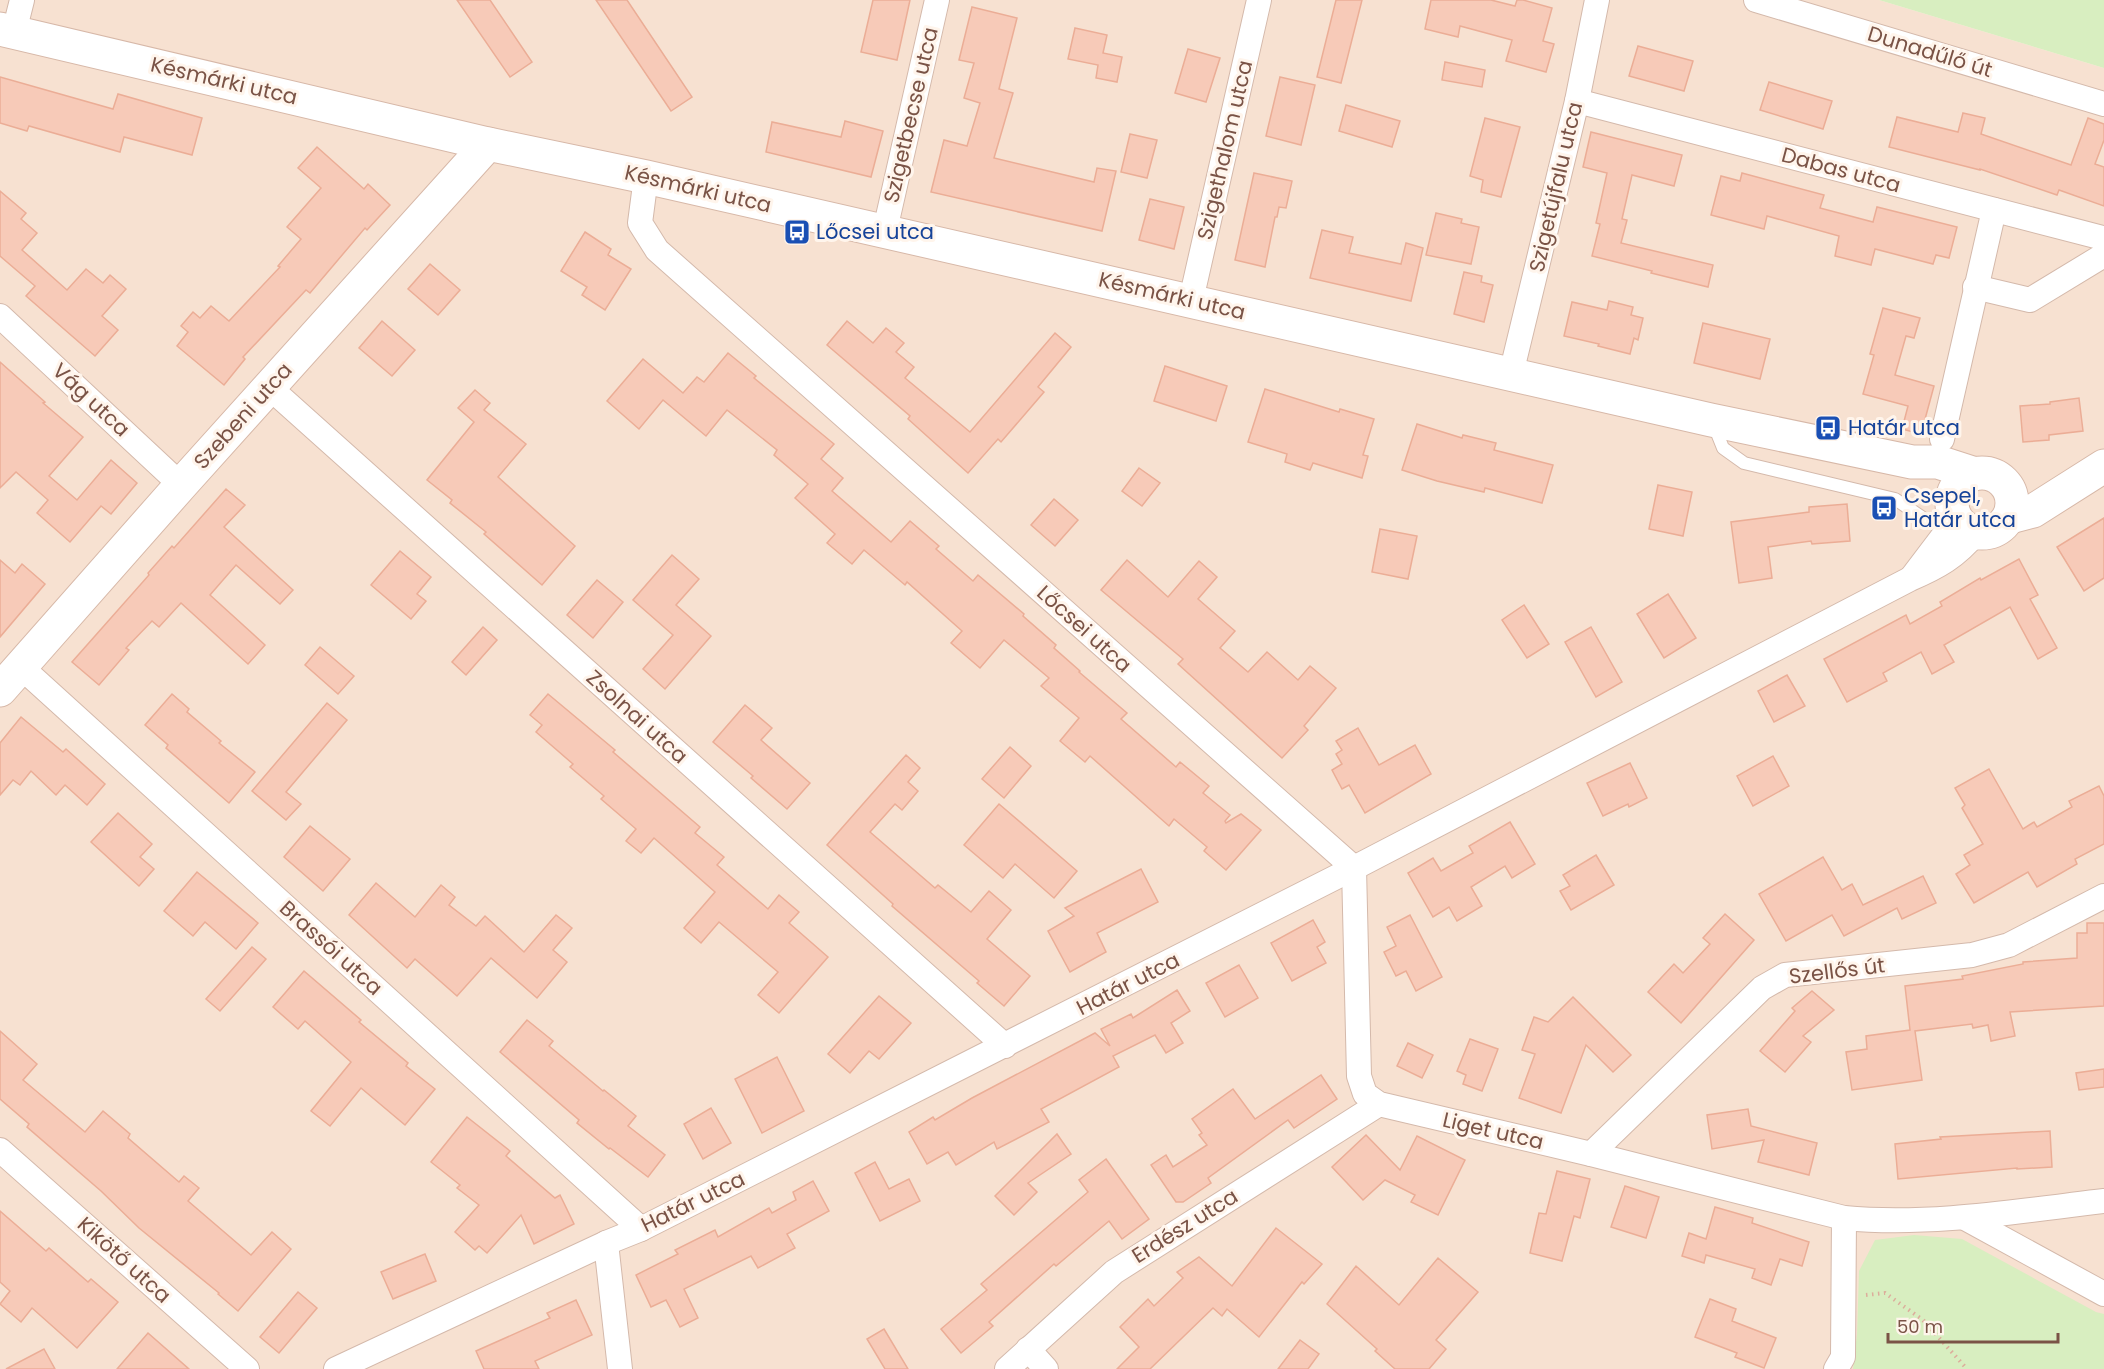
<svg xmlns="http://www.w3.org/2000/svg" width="2104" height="1369" font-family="Poppins,sans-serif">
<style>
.residential{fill:#f7e1d1}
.green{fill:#d8eec0}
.building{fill:#f7cab8;stroke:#ebad96;stroke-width:1.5}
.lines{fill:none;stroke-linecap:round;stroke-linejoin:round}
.lane-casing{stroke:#d4b9ab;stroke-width:14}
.street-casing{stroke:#d4b9ab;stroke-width:26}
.secondary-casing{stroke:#d7b8a8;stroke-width:35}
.path{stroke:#dcad9b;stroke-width:4;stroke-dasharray:1.5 4.5;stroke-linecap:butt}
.lane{stroke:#fff;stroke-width:12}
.street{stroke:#fff;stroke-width:24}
.secondary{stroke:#fff;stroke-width:33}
.labels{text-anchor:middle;stroke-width:6;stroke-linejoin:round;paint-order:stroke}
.street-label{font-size:21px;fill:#7a5346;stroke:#fff5ec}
.transit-label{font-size:21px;fill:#164399;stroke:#fff5ec;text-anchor:start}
</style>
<rect width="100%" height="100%" fill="#fff1e3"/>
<path class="residential" d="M0,0h1879l225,68v1301h-2104z"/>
<g class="green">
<path d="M1879,0h225v68z"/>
<path d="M1914,1235l48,4 134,73 8,2v55h-251l4,-35 2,-63 16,-31z"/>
</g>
<g class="building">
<path d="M457,0h33l42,62 -22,15z"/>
<path d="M596,0h31l65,97 -21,14z"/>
<path d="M873,0h37l-13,60 -36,-8z"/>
<path d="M1336,0h26l-21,83 -24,-6z"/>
<path d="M1431,0h60l24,6 2,-6h6l29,8 -9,33 11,3 -8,28 -40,-11 6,-21 -52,-14 -2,11 -33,-8z"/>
<path d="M972,7l45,11 -18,71 14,4 -19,65 100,24 3,-14 19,3 -14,60 -171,-39 13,-52 23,6 13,-43 -16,-5 10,-35 -15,-3z"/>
<path d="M1075,28l32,7 -4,18 19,4 -5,25 -21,-4 2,-13 -30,-6z"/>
<path d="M1638,46l55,15 -9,30 -55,-15z"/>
<path d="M1188,49l32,9 -14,44 -31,-9z"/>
<path d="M1445,62l40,8 -3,17 -40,-7z"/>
<path d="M0,77l113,32 5,-15 84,24 -10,37 -68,-18 -4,15 -91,-26 -2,5 -27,-8z"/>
<path d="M1280,77l35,8 -14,60 -35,-9z"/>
<path d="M1769,82l63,19 -9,28 -63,-19z"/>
<path d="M1346,105l54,16 -8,26 -53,-16z"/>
<path d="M1963,113l22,5 -4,16 90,31 17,-47 16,6v16l-9,24 9,3v39l-45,-16 -2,5 -77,-26v1l-91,-23 8,-30 61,15z"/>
<path d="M1485,118l35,9 -19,70 -20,-5 2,-12 -13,-4z"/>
<path d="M845,121l38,10 -12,46 -105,-25 6,-30 69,15z"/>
<path d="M1591,132l91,23 -8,31 -42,-11 -10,44 5,1 -6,23 92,22 -5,22 -57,-14 1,-2 -60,-15 8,-32 -4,-1 11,-50 -24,-6z"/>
<path d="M1130,134l27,6 -10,38 -26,-6z"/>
<path d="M317,147l47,42 4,-5 22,21 -23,25 -2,-2 -55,65 -4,-3 -63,67 2,2 -21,26 -47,-39 11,-14 -7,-6 12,-14 7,6 11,-12 18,15 51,-54 -2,-1 23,-27 -14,-12 34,-39 -23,-20z"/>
<path d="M1254,173l38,8 -6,27 -7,-1 -2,10h-2l-10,50 -30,-7z"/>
<path d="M1742,173l82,22 -4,13 53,14 4,-15 80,20 -8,31 -13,-3 -3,9 -58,-15 -4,16 -36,-9 4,-20 -72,-20 -3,13 -53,-14 10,-39 19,5z"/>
<path d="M0,191l26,22 -5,6 16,14 -15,17 45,40 19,-21 17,14 7,-8 16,14 -24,27 16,14 -23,26 -69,-60 9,-10 -35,-30z"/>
<path d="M1150,199l34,8 -10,42 -35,-9z"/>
<path d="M1436,213l26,6 -1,4 18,4 -8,37 -45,-9z"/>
<path d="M1322,230l31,7 -4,16 52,11 5,-21 17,5 -12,53 -101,-23z"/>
<path d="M585,232l26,17 -3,6 23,14 -26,41 -23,-15 5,-8 -26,-16z"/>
<path d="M430,264l30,26 -22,25 -30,-26z"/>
<path d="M1464,272l18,4 -1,6 12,3 -9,37 -30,-8z"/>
<path d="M1609,301l24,6 -2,8 12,3 -5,22 -4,-2 -4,16 -32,-8 1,-2 -35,-8 8,-34 35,8z"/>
<path d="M1883,308l37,10 -6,20 -8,-2 -11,39 39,11 -13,48 -19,-5 6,-23 -45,-12 11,-39 -4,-1z"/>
<path d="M382,321l33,29 -23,26 -33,-28z"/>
<path d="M847,321l26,22 13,-15 18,15 -8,9 18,15 -9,11 65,54 85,-99 16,14 -33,40 6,5 -43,50 -3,-3 -30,34 -60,-54 2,-3 -83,-71z"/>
<path d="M1703,323l67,16 -10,40 -66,-16z"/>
<path d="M728,353l28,23 -2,2 80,66 -13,15 22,19 -11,13 59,51 19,-21 29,25 -3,3 37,32 5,-6 46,39 -1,2 33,29 -2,3 26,23 -1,1 48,41 -6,6 55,48 4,-5 29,24 -6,7 27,22 -5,6 1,2 15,-9 20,16 -35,40 -22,-19 3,-4 -33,-28 -5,7 -79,-70 -5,6 -25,-21 19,-23 -38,-32 8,-8 -45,-38 -24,28 -29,-25 11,-12 -55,-49 -2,3 -41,-35 -12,14 -25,-21 8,-9 -40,-36 13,-14 -34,-29 3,-5 -50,-40 -21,26 -43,-36 -24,29 -32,-28 36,-42 40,34 14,-16 7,5z"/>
<path d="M0,362l45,40 -2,1 40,34 -34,39 28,24 34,-40 26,23 -26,31 -10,-8 -31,36 -33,-29 11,-13 -32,-28 -16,16z"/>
<path d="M1165,366l62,20 -11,35 -62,-20z"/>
<path d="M1265,389l74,23 1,-3 34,10 -11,36 5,1 -6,22 -49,-15 -3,7 -25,-8 2,-8 -39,-12z"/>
<path d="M475,390l15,13 -6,7 42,34 -28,33 77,69 -33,39 -58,-51 2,-2 -36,-29 2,-3 -25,-20 47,-58 -16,-14z"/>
<path d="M2079,398l4,33 -34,4v5l-26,2 -3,-36 30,-2v-2z"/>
<path d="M1417,424l45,14 1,-3 33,8 -2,7 59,15 -11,38 -57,-15 -1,4 -47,-11 -35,-11z"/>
<path d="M1139,468l21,15 -18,23 -20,-15z"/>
<path d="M1658,485l34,7 -9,44 -34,-7z"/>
<path d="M226,489l19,16 -21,22 69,63 -13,14 -44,-39 -26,30 55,50 -17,19 -67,-61 -22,24 -7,-6 -26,27 3,2 -30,35 -27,-23 77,-87 -1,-2 24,-27 2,2z"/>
<path d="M1054,499l24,21 -23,26 -24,-21z"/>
<path d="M1847,504l3,37 -38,3 -1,-3 -43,6 4,31 -33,5 -8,-61 78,-10v-5z"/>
<path d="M2104,518v60l-20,13 -27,-44z"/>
<path d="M1380,529l37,7 -9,43 -36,-7z"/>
<path d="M400,551l31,26 -14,17 9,7 -15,18 -40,-34z"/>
<path d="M672,555l27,24 -23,26 35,31 -46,53 -22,-20 30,-34 -40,-35z"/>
<path d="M2019,559l19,36 -8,4 27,49 -19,11 -28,-52 -66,38 10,17 -22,12 -11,-22 -38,21 4,8 -40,21 -23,-43 82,-44 4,9 32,-18 -2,-4 40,-24 1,2z"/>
<path d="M0,560l15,13 7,-9 23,20 -45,53z"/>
<path d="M1127,560l41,37 31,-36 18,16 -19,22 37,32 -15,17 28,24 19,-20 31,28 12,-14 26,22 -32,38 4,4 -26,28 -104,-94 5,-5 -82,-69z"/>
<path d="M597,580l26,22 -30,36 -26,-23z"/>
<path d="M1668,594l28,44 -32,20 -27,-44z"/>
<path d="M1524,605l25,39 -22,14 -25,-38z"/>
<path d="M483,627l14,13 -31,35 -14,-13z"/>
<path d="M1591,627l31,55 -26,15 -31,-55z"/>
<path d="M320,647l34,29 -16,18 -33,-29z"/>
<path d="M1787,675l18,31 -31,16 -16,-31z"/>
<path d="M172,694l17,15 -2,3 34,29 -2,2 36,29 -26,31 -63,-55 2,-3 -23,-20z"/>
<path d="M548,694l67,56 -2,2 87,75 -5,6 29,24 -7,8 51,44 11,-14 20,17 -10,11 39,34 -49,56 -21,-18 20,-23 -59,-50 -18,21 -17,-15 31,-36 -61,-54 -13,15 -15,-12 10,-12 -35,-30 3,-3 -34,-29 3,-3 -37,-32 6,-7 -12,-10z"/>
<path d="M327,703l20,17 -61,72 15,12 -15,16 -34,-29z"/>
<path d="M745,705l27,23 -11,12 49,43 -23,26 -36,-31 2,-2 -40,-34z"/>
<path d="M21,717l42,35 3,-3 39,35 -18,21 -22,-20 -9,10 -25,-24 -11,14 -7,-5 -13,15v-52z"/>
<path d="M1358,728l21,37 36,-20 16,29 -66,39 -16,-28 -7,4 -10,-19 10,-6 -6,-10 6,-4 -6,-9z"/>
<path d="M1010,747l21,19 -27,32 -22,-19z"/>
<path d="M906,755l14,13 -12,14 10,9 -16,19 -7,-6 -25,28 65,56 3,-3 33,27 18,-21 22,19 -24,29 43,37 -26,30 -27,-23 2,-2 -87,-75 1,-2 -66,-59z"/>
<path d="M1773,756l16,30 -36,20 -16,-30z"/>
<path d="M1630,763l17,35 -18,9 -1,-3 -25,12 -16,-33z"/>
<path d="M1989,769l34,60 11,-7 3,5 35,-20 -3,-6 30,-15 5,10v48l-29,15 2,5 -40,23 -9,-15 -54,31 -18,-29 14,-9 -6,-10 19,-11 -21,-36 3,-3 -10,-17z"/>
<path d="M999,804l78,67 -23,27 -39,-34 -12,14 -39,-33z"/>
<path d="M118,813l34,31 -12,13 14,12 -15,17 -48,-44z"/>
<path d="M1510,822l25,42 -23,14 -7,-12 -34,21 11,19 -25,15 -8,-14 -16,10 -25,-44 25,-15 8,13 32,-18 -4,-7z"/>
<path d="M310,826l40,33 -27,32 -39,-34z"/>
<path d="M1596,855l18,30 -43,25 -11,-19 10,-5 -7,-11z"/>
<path d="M1823,857l19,33 10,-6 11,21 60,-29 13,27 -34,16 -5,-11 -53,28 -12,-21 -46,26 -27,-47z"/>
<path d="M1141,869l17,33 -61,31 9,19 -36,20 -22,-41 26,-15 -9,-8z"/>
<path d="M197,872l61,51 -22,26 -31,-27 -12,14 -29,-25z"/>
<path d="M376,883l39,34 26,-32 14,12 -6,8 27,21 9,-10 39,36 32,-37 16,13 -19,22 14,12 -30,36 -46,-40 -34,38 -42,-37 -8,9 -58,-53z"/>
<path d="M1725,914l29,26 -73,83 -33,-31 26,-28 9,9 27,-29 -7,-6z"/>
<path d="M1410,915l32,62 -26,14 -10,-20 -10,5 -12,-24 12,-6 -9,-19z"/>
<path d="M1313,920l12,22 -8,5 9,16 -34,18 -21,-38z"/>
<path d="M2087,923h17v83l-94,6 5,24 -24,5 -3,-16 -15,3 -1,-4 -57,7 7,49 -70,10 -6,-38 21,-3 -1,-13 44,-6 -5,-44 58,-7 -1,-3 61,-12v-2l54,-4v-25h10z"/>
<path d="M252,947l14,12 -46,52 -14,-12z"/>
<path d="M1239,965l19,33 -33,19 -19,-34z"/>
<path d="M304,971l57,49 -2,2 49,41 -2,3 29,23 -30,36 -44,-37 -31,38 -19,-15 40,-49 -46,-41 -7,8 -25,-22z"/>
<path d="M1177,990l13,21 -19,12 12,20 -17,10 -11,-18 -42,21 6,11 -78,42 8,13 -52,27 -3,-7 -38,23 -8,-13 -21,12 -18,-32 24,-15 2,3 37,-22 123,-65 15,13 -9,-17 30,-15 2,4z"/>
<path d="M1812,991l22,19 -31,26 8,6 -26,30 -25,-21 35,-40 -3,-3z"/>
<path d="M879,996l32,27 -32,36 -10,-8 -19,22 -22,-19z"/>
<path d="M1573,997l58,58 -18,17 -27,-27 -25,68 -42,-15 16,-44 -13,-4 12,-33 14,5z"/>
<path d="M527,1020l26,21 -4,5 54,45 1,-1 32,26 -8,10 37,29 -17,22 -38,-29 -1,1 -32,-26 2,-3 -79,-68z"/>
<path d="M0,1031l37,33 -14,16 62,52 18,-21 27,23 -2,4 51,44 5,-6 15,12 -11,13 63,54 21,-23 19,17 -53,62 -20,-17 1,-1 -80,-65 -38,-37 -74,-64 2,-3 -29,-25z"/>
<path d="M1470,1039l28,10 -16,42 -19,-7 3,-9 -9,-4z"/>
<path d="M1408,1043l25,12 -11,23 -25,-12z"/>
<path d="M777,1057l27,54 -42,22 -27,-54z"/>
<path d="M2104,1069v18l-25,3 -3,-17z"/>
<path d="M1321,1075l16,24 -43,29 -6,-8 -80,58 3,5 -28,19h-7l-25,-37 15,-10 7,12 34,-22 -8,-10 3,-2 -10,-14 41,-30 22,30z"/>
<path d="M711,1108l20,35 -28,16 -19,-35z"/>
<path d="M1748,1109l3,17 66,17 -8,32 -51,-13 6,-22 -52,9 -5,-34z"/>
<path d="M467,1117l43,34 -4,5 49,42 5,-3 14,29 -40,20 -13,-29 -34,38 -8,-7 -4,4 -20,-18 24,-27 -22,-17 3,-3 -29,-23z"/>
<path d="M2050,1131l2,36 -35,2v-1l-119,11 -3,-35 46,-5 -1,-2z"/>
<path d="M1057,1134l14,20 -43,29 9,9 -23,23 -19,-19z"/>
<path d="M1366,1135l34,35 17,-34 48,24 -27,55 -27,-13 4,-7 -30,-15 -22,20 -31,-33z"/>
<path d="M1106,1159l43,60 -27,20 -13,-18 -53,45 -2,-2 -65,58 4,4 -32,27 -20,-24 46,-39 -6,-6 107,-92 -9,-12z"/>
<path d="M875,1162l14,27 20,-10 11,22 -40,20 -25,-48z"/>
<path d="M1557,1171l33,8 -10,39 -6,-2 -12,45 -32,-8 9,-40 7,1z"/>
<path d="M813,1181l16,30 -42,23 8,14 -37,20 -7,-12 -67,33 14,29 -18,9 -14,-27 -15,7 -15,-32 42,-21 -3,-4 40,-20 3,7 51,-29 3,5 24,-13 -3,-8z"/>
<path d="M1625,1186l34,11 -13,41 -35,-11z"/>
<path d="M1715,1207l38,11 -1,5 57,19 -7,24 -22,-7 -9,26 -19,-7 3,-9 -49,-14 -2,8 -22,-7 7,-23 17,6z"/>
<path d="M0,1211l46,40 3,-3 39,34 3,-3 27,23 -41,46 -45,-40 -11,14 -21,-18 10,-13 -10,-9z"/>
<path d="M1276,1228l46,36 -18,20 -2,-2 -43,55 -32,-28 -5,7 -9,-8 -63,61h-33l22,-22 -19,-20 28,-28 6,7 29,-28 -6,-6 22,-15 33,29z"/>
<path d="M425,1254l11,27 -43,18 -12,-27z"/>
<path d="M1438,1258l40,34 -42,48 10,9 -17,20h-34l-20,-18 2,-2 -50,-45 29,-38 43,39z"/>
<path d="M298,1292l19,16 -38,45 -19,-16z"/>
<path d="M1710,1299l26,10 -4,12 44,17 -12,30 -29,-11 2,-4 -42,-16z"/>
<path d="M576,1300l16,35 -57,26 4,8h-55l-8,-18 74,-33 -3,-5z"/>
<path d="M884,1329l24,40h-23l-18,-30z"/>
<path d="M148,1333l41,36h-72z"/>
<path d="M1300,1340l19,14 -11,15h-30z"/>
<path d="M44,1349l11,20h-49z"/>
</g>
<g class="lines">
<defs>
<path id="lane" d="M1713,423l10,25 21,15 151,36 31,21 29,-1"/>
<g id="street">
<path d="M1756,0l348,104"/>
<path d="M14,32l8,-32"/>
<path d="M1577,101l522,136 5,5"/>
<path d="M646,177l-6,46 17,27 697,618 5,208 6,18 14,10 212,50 253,64c87,8 174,-7 260,-17"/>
<path d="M885,230l52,-230"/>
<path d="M1975,287l55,13 74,-45"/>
<path d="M1191,300l68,-300"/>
<path d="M0,316l181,169"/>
<path d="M1511,374l66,-273 20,-101"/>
<path d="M269,387l736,659"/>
<path d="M1942,439l52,-229"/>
<path d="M1912,577l44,-58"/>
<path d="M21,667l620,562"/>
<path d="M0,1150l247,219"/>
<path d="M1591,1154l171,-166 23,-13 187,-20 37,-10 95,-49"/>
<path d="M1965,1218l139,76"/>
<path d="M606,1243l14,126"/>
<path d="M1028,1349l18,20"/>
<path d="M336,1369l270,-126 35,-14 713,-361 556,-289c28,-12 46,-22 66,-46"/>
<path d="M1007,1369l107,-97 265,-168"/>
<path d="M1836,1369l7,-12 1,-139"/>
</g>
<g id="secondary">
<path d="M0,29l488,115 158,33 1065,243 201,42h26l34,11"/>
<circle cx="1982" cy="503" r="30"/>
<path d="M2010,517l23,-6 71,-45"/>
<path d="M0,690l181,-205 307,-341"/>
</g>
</defs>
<use href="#lane" class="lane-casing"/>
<use href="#street" class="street-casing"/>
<use href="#secondary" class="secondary-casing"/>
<path class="path" d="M1866,1295l19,-2 38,27 44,49"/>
<use href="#lane" class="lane"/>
<use href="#street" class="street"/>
<use href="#secondary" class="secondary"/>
</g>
<defs>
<symbol id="bus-square" viewBox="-11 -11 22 22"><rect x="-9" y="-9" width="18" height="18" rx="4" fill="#1a4fb4" stroke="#fff5ec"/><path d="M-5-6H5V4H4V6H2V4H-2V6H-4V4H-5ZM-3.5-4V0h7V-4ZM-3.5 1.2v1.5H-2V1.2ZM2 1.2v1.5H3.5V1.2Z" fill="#fff"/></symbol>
</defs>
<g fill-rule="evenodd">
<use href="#bus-square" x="782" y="217" width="30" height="30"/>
<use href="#bus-square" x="1813" y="413" width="30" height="30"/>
<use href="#bus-square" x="1869" y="493" width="30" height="30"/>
</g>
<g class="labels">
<g class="street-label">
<text transform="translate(1930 52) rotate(17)" y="7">Dunadűlő út</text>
<text transform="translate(224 81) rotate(13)" y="7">Késmárki utca</text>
<text transform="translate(911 115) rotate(-77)" y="7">Szigetbecse utca</text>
<text transform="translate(1225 150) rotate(-77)" y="7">Szigethalom utca</text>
<text transform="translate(1841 170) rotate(15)" y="7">Dabas utca</text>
<text transform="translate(1556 187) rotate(-77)" y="7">Szigetújfalu utca</text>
<text transform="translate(698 189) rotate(13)" y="7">Késmárki utca</text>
<text transform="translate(1172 296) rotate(13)" y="7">Késmárki utca</text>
<text transform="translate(91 400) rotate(43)" y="7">Vág utca</text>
<text transform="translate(243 416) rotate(-48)" y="7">Szebeni utca</text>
<text transform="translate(1084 629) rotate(42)" y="7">Lőcsei utca</text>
<text transform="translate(637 717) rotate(42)" y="7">Zsolnai utca</text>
<text transform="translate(331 948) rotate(42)" y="7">Brassói utca</text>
<text transform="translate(1837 971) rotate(-7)" y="7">Szellős út</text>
<text transform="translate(1128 984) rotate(-27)" y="7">Határ utca</text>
<text transform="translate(1493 1131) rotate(13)" y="7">Liget utca</text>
<text transform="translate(693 1202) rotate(-26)" y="7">Határ utca</text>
<text transform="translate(1185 1226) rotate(-32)" y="7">Erdész utca</text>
<text transform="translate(124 1260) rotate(42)" y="7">Kikötő utca</text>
</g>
<g class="transit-label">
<text x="816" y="239">Lőcsei utca</text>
<text x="1848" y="435">Határ utca</text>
<text x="1904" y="503">Csepel,<tspan x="1904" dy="24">Határ utca</tspan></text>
</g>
</g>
<path d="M1888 1333v9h170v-9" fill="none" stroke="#7a5346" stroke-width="3"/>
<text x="1897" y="1333" font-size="18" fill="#7a5346" stroke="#fff5ec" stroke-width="4.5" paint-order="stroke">50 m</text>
</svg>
